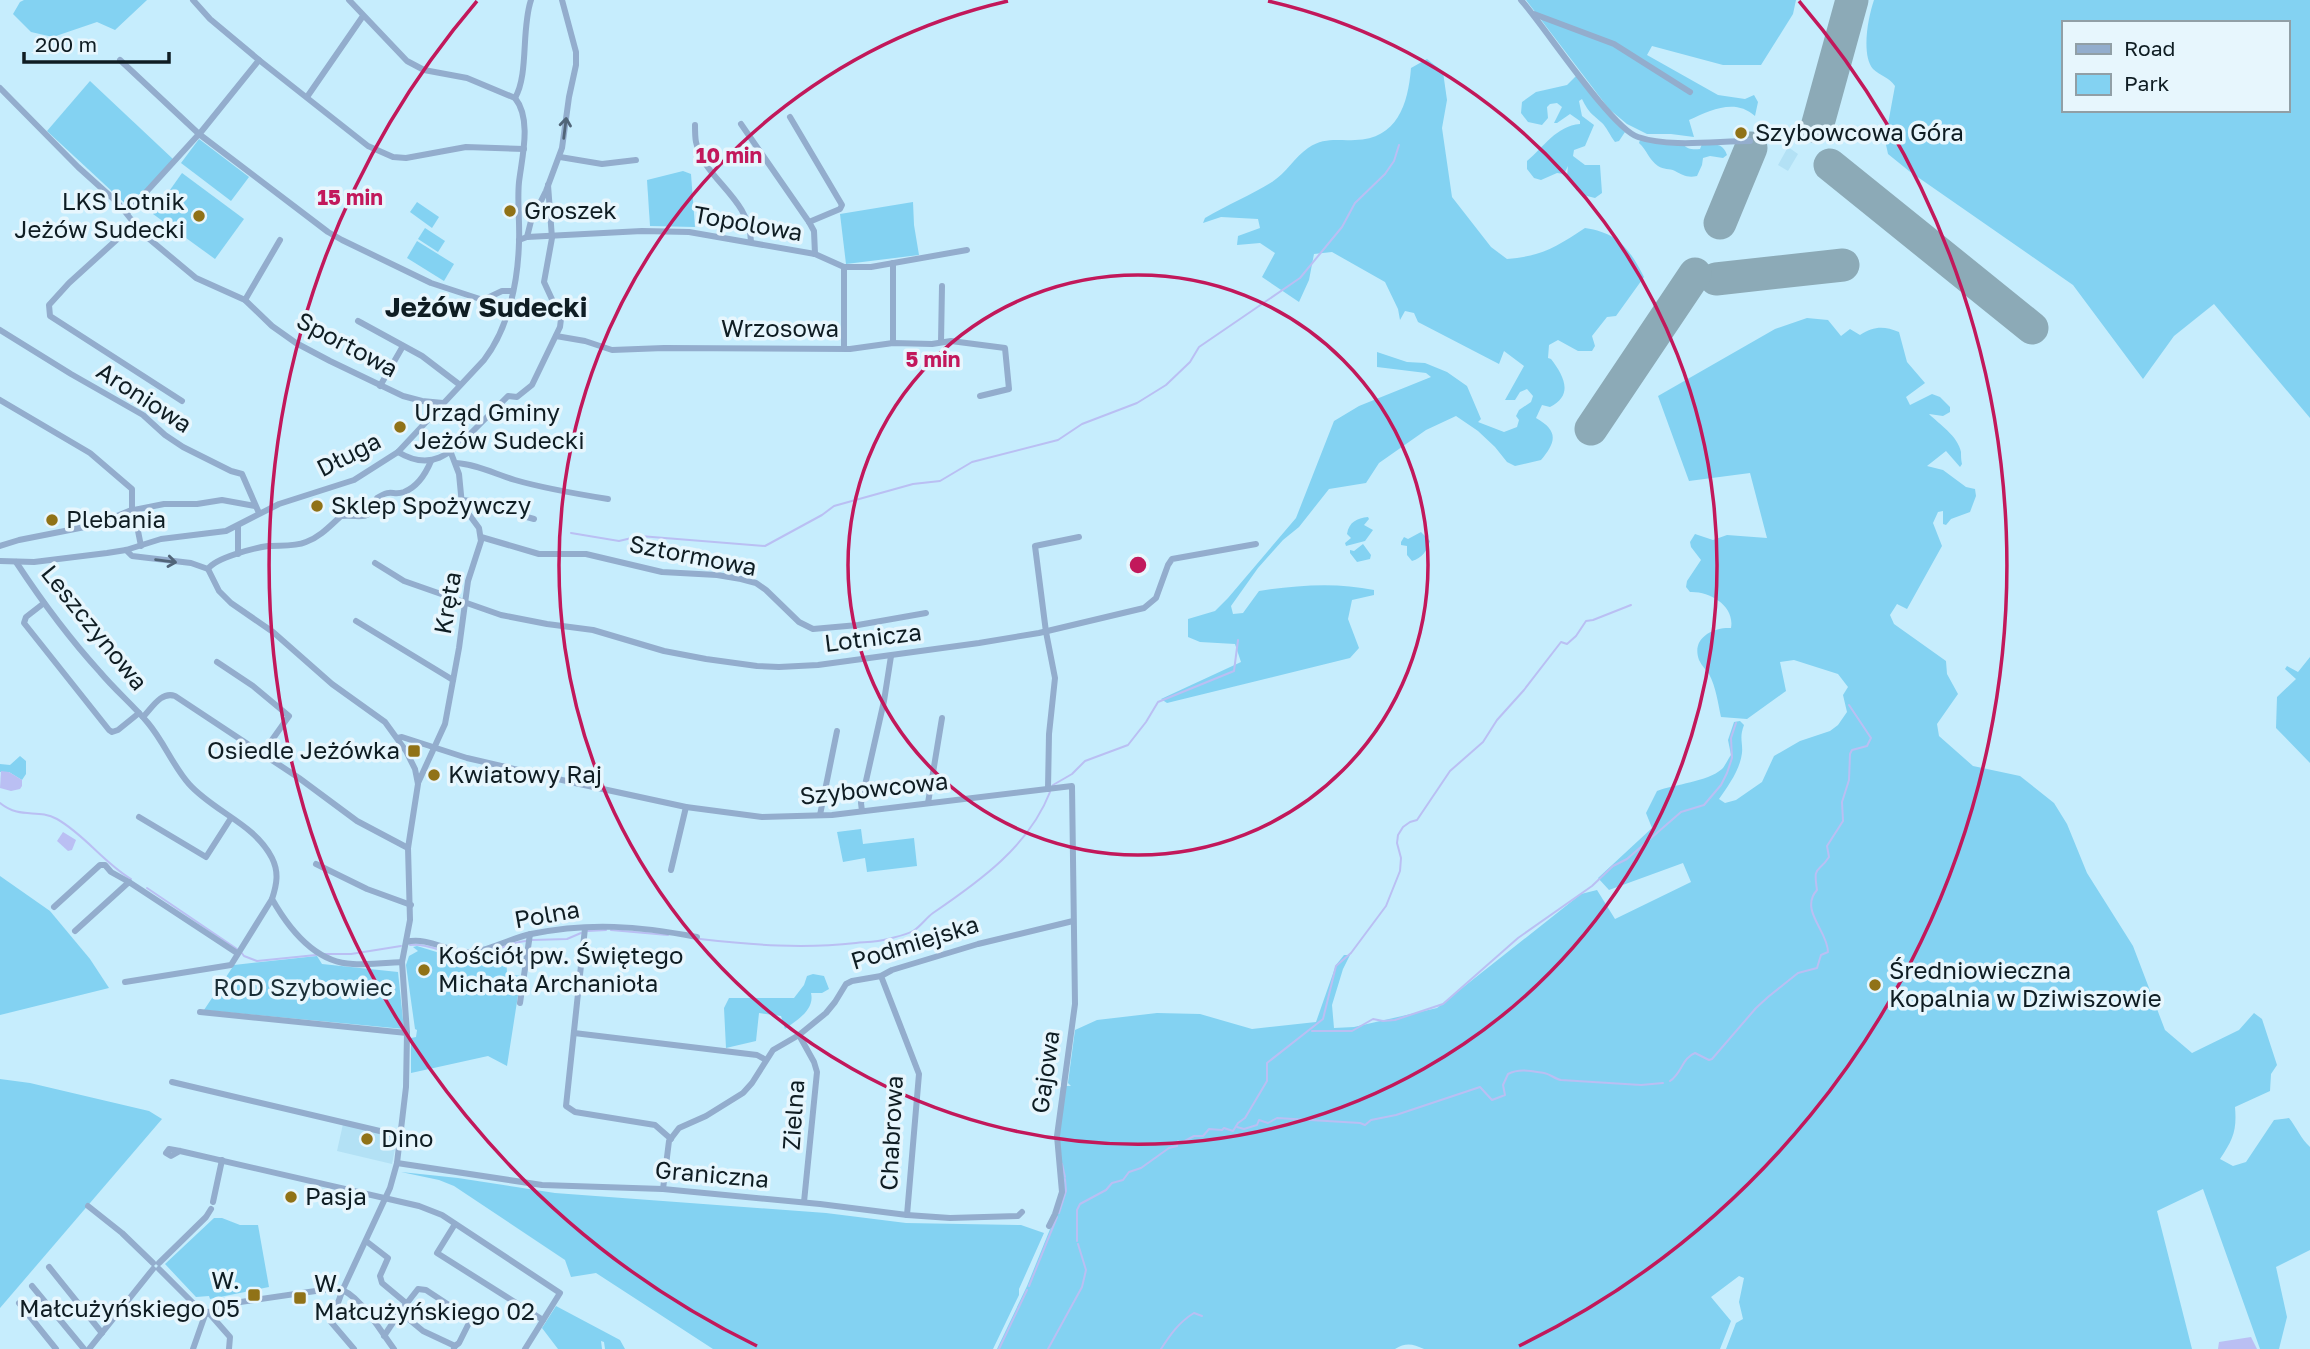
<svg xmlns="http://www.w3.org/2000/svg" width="2310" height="1349" font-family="'Golos Text',sans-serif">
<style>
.built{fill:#b3e1f5}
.green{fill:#83d2f2;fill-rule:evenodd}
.water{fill:#babff3}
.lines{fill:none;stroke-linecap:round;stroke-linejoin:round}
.stream{stroke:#babff3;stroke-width:2}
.runway{stroke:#8caab7;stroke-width:33}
.minor{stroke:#93adcd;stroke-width:6}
.oneway{stroke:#516578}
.ring{fill:none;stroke:#c2185b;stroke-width:3.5}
.poi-dot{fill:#907217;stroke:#e7f6fd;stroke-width:2.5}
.labels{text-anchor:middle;stroke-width:7;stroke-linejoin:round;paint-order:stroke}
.poi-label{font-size:24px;fill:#0f1d23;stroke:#e7f6fd;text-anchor:start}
.street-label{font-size:24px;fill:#0f1d23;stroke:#e7f6fd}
.park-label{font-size:24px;fill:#1a2e36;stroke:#e7f6fd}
.quarter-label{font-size:28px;font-weight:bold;fill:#0f1d23;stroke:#e7f6fd}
.centre{fill:#c2185b;stroke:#e7f6fd;stroke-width:3.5}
.ring-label{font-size:21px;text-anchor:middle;font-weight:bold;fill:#c2185b;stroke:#e7f6fd;stroke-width:7;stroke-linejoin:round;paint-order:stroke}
</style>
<rect width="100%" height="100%" fill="#c6edfd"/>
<g class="built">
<path d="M1788,147l10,7 -10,17 -10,-6z"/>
<path d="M343,1124l52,12 2,3 -5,25 -55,-13z"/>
</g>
<g class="green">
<path d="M24,0h123l-32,30 -18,-8 -44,15 -22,-5 -18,-18 7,-12z"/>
<path d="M1526,0h270l-3,14 -32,51h-38l-71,-19 -5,9 71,40 27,4 9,-4 4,7 -3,14c-20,-18 -44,-6 -66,4l5,17 -23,-3h-24l-20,-10 -18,-15z"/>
<path d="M1874,0h436v418l-96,-114 -40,32 -31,43 -70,-94 -164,-114 -21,-17 -3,-14 10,-54c-6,-9 -15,-10 -22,-17 -12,-14 -5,-52 1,-69zM2063,23h224v87h-224z"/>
<path d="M1427,59l16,13 4,28 -5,28 10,69 39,50 16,12c36,-3 49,-12 78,-31 33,5 44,20 59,49l-28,39 -9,1 -15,19 3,10 -3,5h-14l-20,-11 -9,5 -1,13 3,1c13,17 23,36 -1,48l-8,-2 -6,13c23,13 20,24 5,42l-26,6 -8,-4 -12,-15 -17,-16 -22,-15 -30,14 -47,33 -13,20 -37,6 -30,38 -16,13 -25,28 -27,38 2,8 10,-1 16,-22c37,-6 78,-9 115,-1v5l-22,5 -4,19 11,29 -9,10 -183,45 -6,-4 80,-37 -6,-18 -35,-2 -12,-5v-18l27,-8 13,-13 68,-80 38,-97 25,-15 72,-29 -5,-4 -49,-6v-15l30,10 18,1 22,9 20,14 14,33 -3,3 26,10 13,-5 2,-7 -3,-4 3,-6 12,-8 2,-6 -6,-7 -7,3 -5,8h-10l19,-34 -20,-15 -5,13 -81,-42 -4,-9 -9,-2 -5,9 -2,-11 -13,-27 -53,-30 -18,2 -5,26 -10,22 -37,-25 13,-24 -15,-10 -23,2 1,-9 22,-8 -2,-9 -37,-2 -18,6 2,-5c22,-13 46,-23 67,-36 14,-9 23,-25 36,-34 17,-11 28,-7 47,-8 42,-1 53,-35 56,-72z"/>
<path d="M1577,75l48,57 -6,9 -4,1c-5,-6 -8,-15 -14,-20 -10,-9 -12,-9 -19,-23l-3,2 3,15 12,9 -9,21 -11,4 -1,6 12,9h15l2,28 -7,5 -12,-3 -7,-5 -1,-7 -8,-7 1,-10 -4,8 -7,-1 -16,7 -7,-2 -7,-9v-8c17,-14 29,-35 53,-37v-3l-10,-7 -13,9h-3l8,-16 -5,-4 -7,1 -3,3 1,11 -6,7 -14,-3 -7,-9 1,-11 14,-10 31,-7z"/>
<path d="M90,81l84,79 -44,48 -83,-77z"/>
<path d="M199,139l50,38 -18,24 -50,-38z"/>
<path d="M1640,140l42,4c6,5 10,6 18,5l2,-5c11,0 21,-2 25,11l-4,3 -13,-2 -7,2 -1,7 -5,11c-10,2 -14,-1 -22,-5 -6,-3 -11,-1 -17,-5 -9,-6 -11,-16 -19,-23z"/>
<path d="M683,171l8,3 4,53 -45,-1 -3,-46z"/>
<path d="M182,173l62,46 -29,40 -62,-45z"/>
<path d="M417,202l22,15 -7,11 -22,-16z"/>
<path d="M913,202l1,23 5,30 -73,9 -6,-50z"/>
<path d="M425,228l20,13 -7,11 -20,-13z"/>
<path d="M417,241l37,23 -10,17 -37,-23z"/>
<path d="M1807,318l21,2 13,16 9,-7 10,6c14,-9 24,-9 39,-3l8,30 18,21 -19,14 4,8 22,-11 8,3 10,10v5l-7,4 -14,-2c10,10 29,22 32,38 0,4 0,8 1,12l-2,3 -14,-16 -19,15 16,4 23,17 9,2 1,7 -6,16 -19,7 -5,6 -3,-1v-13l-5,1 -5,11 9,23 -35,63 -10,-5 -7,11 4,9 52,37 1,13 11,20 -21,30 2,12 34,30 47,10 34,27 13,21 20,49 46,73 32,84 27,23 47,-23 15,-17 8,6 15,46 -6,9 -1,17 -35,16c2,24 -2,32 -15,52l13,7 13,-4 28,-42 15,-2c8,10 12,21 21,29v103l-34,17 11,50 -8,32h-19l-57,-160 -46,22 35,138h-466l10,-26 7,-4 -4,-17 5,-24 -5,-2 -28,21 20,24 -11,28h-296c-11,-5 -18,-7 -29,0h-398l30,-63 34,-84 -2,-73 7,-43h5l-3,-3 7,-53 22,-10 60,-7 43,1 52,15 64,-7 20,-57 8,-10h6l-7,14 -11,36 2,23 20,-1 83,-19 144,-114 16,-4 18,29 76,-37 -8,-19 -74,27 -11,-12 54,-50 -6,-15 11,-22c18,-7 50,-9 65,-22 3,-3 6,-10 9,-14l-3,-15 6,-18 6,-1 4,4c-5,13 -1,17 -2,28 -2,17 -14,33 -23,46l6,4 11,-3 26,-18 12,-26 26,-15 30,-10 8,-6 9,-13 -4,-17 5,-8 -10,-13 -44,-14 -14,2 6,29 -39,28 -26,-2c-3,-14 -5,-30 -12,-43 -3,-4 -7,-8 -10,-14 -8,-22 14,-33 32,-32 4,-22 -21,-37 -41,-36l-4,-5 1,-6 14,-21 -10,-13 -1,-5 5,-8 18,6 14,-5 40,3 -17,-65 -61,8 -31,-85 117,-67z"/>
<path d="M1368,517l1,2 -5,6 9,5 -8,11 -19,5 -1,-3 6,-5 -4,-4c2,-12 10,-16 21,-17z"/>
<path d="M1421,532l9,9c-3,10 -8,17 -18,20l-5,-6v-9l-6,-1v-3l3,-5 4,2z"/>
<path d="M1363,544l8,11 -1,4 -13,3 -7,-9v-3l4,1z"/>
<path d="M2310,657v106l-34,-35 1,-31 19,-18 -11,-10 2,-3 11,6z"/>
<path d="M20,756l6,5v13l-4,6 -13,-8h-9v-8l10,1z"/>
<path d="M861,829l2,15 51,-6 3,28 -50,6 -2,-14 -22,4 -6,-30z"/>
<path d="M0,876l50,35 40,48 19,29 -109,27z"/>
<path d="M417,946l26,8 29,5 34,-10 1,25 14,2 -14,90 -19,-10 -77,17v-35l5,-1 1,-7 -2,-1 -9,-64 3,-9 9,-5 -5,-4z"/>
<path d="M317,956l5,8 76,8 6,57 -200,-19 30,-45z"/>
<path d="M813,974l11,2 5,13 -7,4h-11c4,17 -14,27 -26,36l-4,-13 -22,-3 -3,28 -30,7 -2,-40 5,-10h65l10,-13 3,-9z"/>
<path d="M0,1079l30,4 119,28 13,8 -162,189z"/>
<path d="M401,1172l57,6 97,15 271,20 80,10 115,2 23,8 -25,56v6l-26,54h-280l-117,-76 -25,4 -6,-17 -111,-74 -15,-6z"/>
<path d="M214,1218h8l18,7h18l11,62 -59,12 -1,-3 -13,1 -31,-33z"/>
<path d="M556,1306l64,34 5,9h-20l-1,-7 -3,-1 1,8h-44l-16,-21z"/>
</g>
<g class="water">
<path d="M1,771l8,1 13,8v6l-2,3 -9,2 -11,-3z"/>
<path d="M63,832l13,8 -4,10 -4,1 -11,-10z"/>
<path d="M2251,1337l6,12h-39l1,-7z"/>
</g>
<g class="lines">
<g class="stream">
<path d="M571,533l48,8 21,-5 125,10 57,-31 12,-9 79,-22 27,-3 32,-19 86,-22 24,-16 55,-21 29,-18 24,-23 9,-15 101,-69 42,-51 13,-24 30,-29 9,-13 5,-16"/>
<path d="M1053,785l19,-11 13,-13 43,-16 18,-23 12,-20 76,-31 4,-31"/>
<path d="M0,803c21,17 37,5 57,16 28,16 46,43 74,60"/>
<path d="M147,888l90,61"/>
<path d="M611,930l57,5"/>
<path d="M588,931l18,-1"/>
<path d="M700,939c54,6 102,10 156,4 10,-1 21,-1 32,-4 7,-2 18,-4 25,-8 7,-4 13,-13 20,-18 47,-32 96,-67 117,-121"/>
<path d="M532,940l35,-1 14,-6"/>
<path d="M410,945c21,-2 39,12 61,11 19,0 36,-14 55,-15"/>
<path d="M241,952l3,4 13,5 59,-6"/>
<path d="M325,954h26l50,-8"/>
<path d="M1312,1031h40l21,-12 10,2 12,-1 48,-16 75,-66 74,-52 21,-20 14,-7 54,-47 23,-7 17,-20 6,-12 5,-15 -1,-20 5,-15"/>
<path d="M1670,1081c12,-8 12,-23 25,-28l14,7 3,-1 44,-51 12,-11 30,-24 19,-5 4,-13 7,-3c0,-21 -29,-42 -11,-62 -4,-26 1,-16 12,-33l-2,-11 16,-25 -1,-19 7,-22 1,-26 2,-4 15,-4 4,-8 -22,-33"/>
<path d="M1237,1127l7,2 13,-4 2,-5 9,3 9,-5 83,5 5,2 6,-5 25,-5 84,-28 12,13 13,-5 -2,-10 5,-11c11,-6 24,-3 36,-1 6,1 11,6 17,7l80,5 22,-2"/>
<path d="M1062,1164l3,13"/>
<path d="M1059,1213l7,-22 -1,-12"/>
<path d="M1077,1241v-31l3,-6 26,-14 6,-7 11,-3 6,-8 12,-4 28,-20 8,-2 1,-5 3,2 13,-7h9l6,-7 13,1 2,-2 9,3 5,-8 7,-5 22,-37v-18l56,-44 13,-53 15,-13 35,-47 14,-35 1,-13 -4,-15 1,-8 5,-8 7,-5 7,-2 33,-49 33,-29 14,-22 27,-30 37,-48 6,2 9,-8 10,-15 7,-1 38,-15"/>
<path d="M1029,1286l28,-69"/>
<path d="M999,1349l28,-59"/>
<path d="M1048,1349l34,-62 4,-17 -8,-26"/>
<path d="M1161,1349c9,-14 18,-27 33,-36l8,3"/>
</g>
<g class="runway">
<path d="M1817,127l35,-127"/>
<path d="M1830,165l202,163"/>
<path d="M1720,223l31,-75"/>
<path d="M1716,279l127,-14"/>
<path d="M1591,429l104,-155"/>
</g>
<g class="minor">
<path d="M193,0l17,19 49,41 109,86 25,11 13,1 60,-11 58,2"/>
<path d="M349,0l58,61 17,9 43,8 48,20"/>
<path d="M1521,0c24,27 90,128 117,137 33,11 78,4 112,4"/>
<path d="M1534,14l80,30 76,48"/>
<path d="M120,60l79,74"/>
<path d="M0,88l78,79 40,36 24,30 54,45 49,22 27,26 24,17 34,18 73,35 19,5 21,2"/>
<path d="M307,97l56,-81"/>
<path d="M515,98c14,-24 6,-69 16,-98"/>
<path d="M790,117l52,88 -2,4 -31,13"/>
<path d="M741,124l68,98 5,9 1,23"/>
<path d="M695,125c0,6 0,12 1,17 8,38 54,55 55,100"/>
<path d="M201,132l58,-72"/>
<path d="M560,157l42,7 34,-4"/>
<path d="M127,213l72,-79 129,98 14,8 89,43 52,17 19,-9h10"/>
<path d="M134,224l-65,59 -20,22 1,11 132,85"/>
<path d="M527,237l4,-16 15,-30 16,-43 7,-51 7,-32v-13l-14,-52"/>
<path d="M519,240l8,-3 115,-6 47,1 126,22 29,13h27l96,-17"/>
<path d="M245,300l35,-60"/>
<path d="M358,321l64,35 38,29"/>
<path d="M0,330l71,44 72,41 22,20 18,12 48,24 11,3 17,39"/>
<path d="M556,336l29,5 27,9 52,-2 186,1 43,-6 39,1 19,-3 54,7 4,41 -29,7"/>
<path d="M941,342l1,-56"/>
<path d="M893,343v-80"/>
<path d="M844,348v-81"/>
<path d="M380,386l23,-40"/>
<path d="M0,400l90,53 42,36v22"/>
<path d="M398,452c33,20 52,2 75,-21 12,-12 23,-23 35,-35l9,1 15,-12 28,-58 1,-8 -17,-37 8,-44 -4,-53"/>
<path d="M456,463c20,1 39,11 59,17 31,9 62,14 93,19"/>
<path d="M462,500l9,1 63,18"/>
<path d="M134,511l7,35"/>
<path d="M238,526v28"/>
<path d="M481,537l58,17h47l76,18 55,3 24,4 15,4 10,7 33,32 14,7 45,-4 68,-12"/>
<path d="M0,546l19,-6 76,-15 34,-14 35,-7h33l25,-4 33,6"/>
<path d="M126,550l6,6 59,7 17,6"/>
<path d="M0,561l34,1 73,-9 19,-3 35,-11 65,-8 53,-27 75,-24 44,-28 86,-92c25,-32 34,-79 35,-118 1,-20 -2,-40 0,-60 3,-25 13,-63 -4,-84"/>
<path d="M16,562c25,38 53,76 84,110 15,18 33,33 48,51 16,19 25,43 41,61 25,28 66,40 83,74 7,14 5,26 0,41 17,30 44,64 81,65 16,1 33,-1 49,-2"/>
<path d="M375,563l29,18 97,34 46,9 46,6 71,21 42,8 51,7 22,1 39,-2 161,-22 60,-10 105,-25 12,-10 12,-33 4,-6 84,-15"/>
<path d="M208,569l11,22 12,12 42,29 59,52 53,38 21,29 9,18 3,15 -10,64 2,72 -8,42 5,71 -1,54 -9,76 -7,25 -47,101 -12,33 23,27"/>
<path d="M208,569c7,-11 46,-21 60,-23 13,-1 26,1 38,-4 14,-5 24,-16 35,-26 22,-2 27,8 36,-18 15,-10 15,-2 27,-6 13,-5 22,-19 27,-31"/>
<path d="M44,603l-18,14 -2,6 85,107 3,2 6,-2 21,-17"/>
<path d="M356,621l97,59"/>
<path d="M217,662l36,24 36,30 -27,38"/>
<path d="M143,717c9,-9 18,-26 32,-21l124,82 58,43 51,27"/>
<path d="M398,738l4,-1 65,21 108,25 111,24 76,10 70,-2 240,-29 3,218 -18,132 5,56 -7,22 -6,12"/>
<path d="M418,783l27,-59 14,-76 9,-67 13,-40 -2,-13 -17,-23 -3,-31 -8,-21"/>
<path d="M1048,789l1,-55 6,-56 -9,-46 -11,-86 44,-9"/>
<path d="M928,803l14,-85"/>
<path d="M862,811l-1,-8 23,-102 7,-45"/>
<path d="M820,815l17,-84"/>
<path d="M139,817l67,40 25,-39"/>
<path d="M316,864l51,25 44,16"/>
<path d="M671,870l15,-63"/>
<path d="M54,907l46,-42h5l6,7 18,10"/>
<path d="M585,928l-19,178 9,6 80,13 16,14"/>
<path d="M75,931l54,-49 108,71"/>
<path d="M406,942c24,-6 45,13 69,10 19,-4 37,-14 56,-18 59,-12 107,-8 166,3"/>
<path d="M881,976l38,98 -12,141"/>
<path d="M125,982l106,-17 41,-66"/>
<path d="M520,1003l10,-69"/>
<path d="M200,1012l207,21"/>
<path d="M574,1033l183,22 9,5"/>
<path d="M799,1035l15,27 3,10 -13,130"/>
<path d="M172,1082l229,54"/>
<path d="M180,1151l-9,5 -5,-3 3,-4 11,2 239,55 23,9 118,78 -35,56"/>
<path d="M397,1163l145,22 121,4 157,15 87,11 43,3 68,-2 4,-4"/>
<path d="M663,1189l6,-48 10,-13 27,-12 37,-23 9,-10 21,-33 26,-15 27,-22 9,-11 11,-18 6,-3 29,-5 11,-6 86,-26 95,-23"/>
<path d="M213,1202l9,-42"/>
<path d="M88,1206l34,27 31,30"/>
<path d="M455,1224l-18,29 106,67"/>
<path d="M366,1241l22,17 -8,18 2,7 24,20"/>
<path d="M159,1263l47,-46 5,-8"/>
<path d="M49,1267l53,66"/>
<path d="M159,1269l46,46"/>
<path d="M32,1286l52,63"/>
<path d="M19,1303l37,46"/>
<path d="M208,1312l22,25 -1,12"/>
<path d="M400,1312l18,-23 8,1 41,27 2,6 -10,20 -4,3"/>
<path d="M384,1336l16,-24 23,19 32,15 -1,2"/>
<path d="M89,1349l64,-80"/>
<path d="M193,1349l12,-34 15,-10 116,-17c23,4 44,43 58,61"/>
</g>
</g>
<defs><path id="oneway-shaft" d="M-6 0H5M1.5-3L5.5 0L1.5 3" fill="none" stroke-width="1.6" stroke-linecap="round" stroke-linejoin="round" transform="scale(1.75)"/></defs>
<g class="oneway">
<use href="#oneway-shaft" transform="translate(565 128) rotate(-83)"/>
<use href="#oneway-shaft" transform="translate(166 561) rotate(7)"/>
</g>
<g class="ring">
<circle cx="1138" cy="565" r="290"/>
<path d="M1268 1A579 579 0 1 1 1008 1"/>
<path d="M757 1346A869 869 0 0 1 477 1M1799 1A869 869 0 0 1 1519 1346"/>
</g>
<g class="poi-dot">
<circle cx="1741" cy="133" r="7"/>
<circle cx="510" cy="211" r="7"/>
<circle cx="199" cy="216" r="7"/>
<circle cx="400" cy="427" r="7"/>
<circle cx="317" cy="506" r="7"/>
<circle cx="52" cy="520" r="7"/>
<rect x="407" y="744" width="14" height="14" rx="3.5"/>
<circle cx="434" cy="775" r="7"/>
<circle cx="424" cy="970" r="7"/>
<circle cx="1875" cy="985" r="7"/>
<circle cx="367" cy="1139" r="7"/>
<circle cx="291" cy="1197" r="7"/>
<rect x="247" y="1288" width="14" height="14" rx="3.5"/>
<rect x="293" y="1291" width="14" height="14" rx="3.5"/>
</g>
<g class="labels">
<g class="poi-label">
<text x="1755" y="141">Szybowcowa Góra</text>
<text x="185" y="210" text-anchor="end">LKS Lotnik<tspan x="185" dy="28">Jeżów Sudecki</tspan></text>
<text x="524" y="219">Groszek</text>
<text x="414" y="421">Urząd Gminy<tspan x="414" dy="28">Jeżów Sudecki</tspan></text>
<text x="331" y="514">Sklep Spożywczy</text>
<text x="66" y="528">Plebania</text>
<text x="400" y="759" text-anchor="end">Osiedle Jeżówka</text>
<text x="448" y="783">Kwiatowy Raj</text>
<text x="438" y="964">Kościół pw. Świętego<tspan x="438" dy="28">Michała Archanioła</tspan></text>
<text x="1889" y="979">Średniowieczna<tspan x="1889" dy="28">Kopalnia w Dziwiszowie</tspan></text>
<text x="381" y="1147">Dino</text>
<text x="305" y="1205">Pasja</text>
<text x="240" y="1289" text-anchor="end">W.<tspan x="240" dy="28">Małcużyńskiego 05</tspan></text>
<text x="314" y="1292">W.<tspan x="314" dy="28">Małcużyńskiego 02</tspan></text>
</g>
<g class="street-label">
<text transform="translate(748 224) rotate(10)" y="8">Topolowa</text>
<text x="780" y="337">Wrzosowa</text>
<text transform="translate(347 345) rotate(28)" y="8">Sportowa</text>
<text transform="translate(144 398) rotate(33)" y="8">Aroniowa</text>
<text transform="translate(349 455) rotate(-27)" y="8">Długa</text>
<text transform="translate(693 556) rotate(11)" y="8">Sztormowa</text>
<text transform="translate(448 603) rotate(-80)" y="8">Kręta</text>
<text transform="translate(94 628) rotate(51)" y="8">Leszczynowa</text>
<text transform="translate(873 638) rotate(-7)" y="8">Lotnicza</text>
<text transform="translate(874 789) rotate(-6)" y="8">Szybowcowa</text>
<text transform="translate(547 915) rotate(-10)" y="8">Polna</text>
<text transform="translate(915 943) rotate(-17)" y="8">Podmiejska</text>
<text transform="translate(1046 1072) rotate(-82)" y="8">Gajowa</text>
<text transform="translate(794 1115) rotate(-86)" y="8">Zielna</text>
<text transform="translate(892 1133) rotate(-87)" y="8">Chabrowa</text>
<text transform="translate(712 1175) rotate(5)" y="8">Graniczna</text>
</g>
<g class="park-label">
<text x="303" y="996">ROD Szybowiec</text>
</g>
<g class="quarter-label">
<text x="486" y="317">Jeżów Sudecki</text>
</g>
</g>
<circle cx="1138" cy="565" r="10" class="centre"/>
<g class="ring-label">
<text x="729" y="163">10 min</text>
<text x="350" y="205">15 min</text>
<text x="933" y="367">5 min</text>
</g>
<rect x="2062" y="21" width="228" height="91" fill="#e7f6fd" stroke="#919fa6" stroke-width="2"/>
<rect x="2076" y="44" width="35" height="10" fill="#93adcd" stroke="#919fa6" stroke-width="2"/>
<text x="2124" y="56" font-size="21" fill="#0f1d23">Road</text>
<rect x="2076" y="74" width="35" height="21" fill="#83d2f2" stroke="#919fa6" stroke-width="2"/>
<text x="2124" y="91" font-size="21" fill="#0f1d23">Park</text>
<path d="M24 52v10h145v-10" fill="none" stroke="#0f1d23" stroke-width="3.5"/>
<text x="35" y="52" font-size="21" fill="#0f1d23" stroke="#e7f6fd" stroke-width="5" paint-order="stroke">200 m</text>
</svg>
